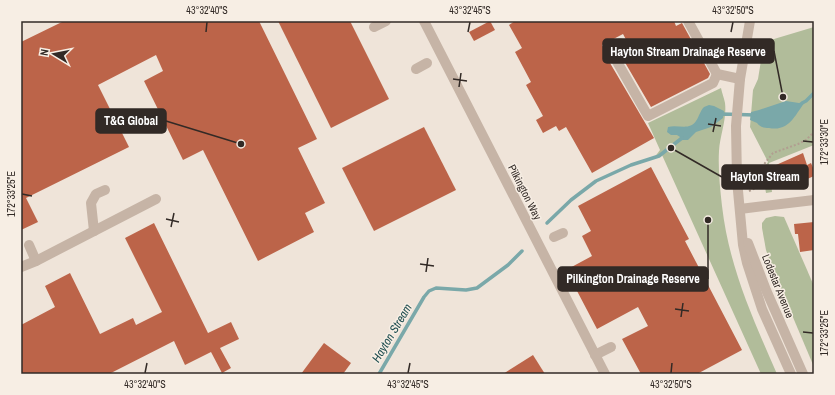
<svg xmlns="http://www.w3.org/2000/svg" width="835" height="395" font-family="'Archivo Narrow',sans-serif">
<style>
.green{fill:#b1bc9a}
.water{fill:#7aa8a9}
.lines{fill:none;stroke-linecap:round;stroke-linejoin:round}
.stream{stroke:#7aa8a9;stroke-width:3.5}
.building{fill:#bc6449}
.path{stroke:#b19e90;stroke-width:2;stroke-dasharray:2 2;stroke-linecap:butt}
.minor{stroke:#c6b4a6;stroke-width:10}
.ticks{fill:none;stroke:#322a26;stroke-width:1.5}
.labels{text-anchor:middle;stroke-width:3;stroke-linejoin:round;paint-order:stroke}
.street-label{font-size:11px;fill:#322a26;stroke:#f7eee4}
.water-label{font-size:12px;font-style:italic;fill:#1f4e50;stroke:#f7eee4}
.leader{fill:none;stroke:#322a26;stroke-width:1.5}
.callout-dot{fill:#322a26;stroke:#f7eee4;stroke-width:1.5}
.callout{fill:#322a26;stroke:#322a26;stroke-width:1.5}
.callout-label{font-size:12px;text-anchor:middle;font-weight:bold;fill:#fff}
.neatline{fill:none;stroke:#322a26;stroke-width:1.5}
.ticks-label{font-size:10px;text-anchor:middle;fill:#322a26}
</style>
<rect width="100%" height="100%" fill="#efe4d9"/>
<g class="green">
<path d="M814,27v118l-45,18 3,29 -6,1 -1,-6 2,-8 -3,-11 4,-6 -18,-35 3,-37 5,-11 6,-37z"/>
<path d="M721,88c1,5 3,10 4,15 2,16 -5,32 -6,48 -1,18 1,37 3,55 7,61 31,113 55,168h-16l-99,-219 -8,3 6,-8 -12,-27z"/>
<path d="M775,216l9,1 30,69v81l-41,-97 -7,-20 -4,-22v-5l4,-5z"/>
</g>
<g class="water">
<path d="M786,101l13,2 7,-2c-11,13 -16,31 -37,27 -5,0 -9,-1 -12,-5l-7,-3 1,-8 8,-2z"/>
<path d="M709,105l5,1 10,5 -1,7 -12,9 -15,5 -8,8h-9l1,-3 -3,-2h-6l-4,-3 1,-5c9,-3 22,4 28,-6 3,-4 4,-10 8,-14z"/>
</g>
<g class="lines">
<g class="stream">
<path d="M802,103l4,-2 8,-8"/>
<path d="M720,115l2,-1 33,1"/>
<path d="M547,223l24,-23 25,-19 35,-16 28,-9 23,-18"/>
<path d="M379,374l45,-77 5,-6 7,-3 30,2 11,-2 31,-23 14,-14"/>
</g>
</g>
<g class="building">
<path d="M64,21h195l58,118 -19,9 27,55 -20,10 9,19 -56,29 -55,-111 -20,10 -39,-79 19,-10 -7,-16 -58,30 31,62 -103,51 12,24 -17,8v-188z"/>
<path d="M278,21h72l39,78 -58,29z"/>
<path d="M490,21l5,9 -21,11 -5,-9z"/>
<path d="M515,21h159l2,5 6,-3 28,51 -2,4 -57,29 -28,-48 1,-6 7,-4 -8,-15 -21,11 8,13v5l44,75 -62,35 -26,-46 -7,4 -3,-5 -13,7 -7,-13 7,-4 -17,-31 5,-3 -16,-30 7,-4 -13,-23z"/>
<path d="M424,127l32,63 -82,41 -32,-63z"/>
<path d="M803,153l4,12 4,-2 3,7v6l-9,4 -1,-4 -21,8v-1l-4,2 -6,-14 5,-2 -2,-4z"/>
<path d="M651,167l38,72 -4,2 57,109 -45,24h-56l-19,-35 26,-13 -10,-19 -41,22 -31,-59 26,-14 -10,-20 9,-5 -13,-25z"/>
<path d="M814,222v28l-14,2 -2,-18h-3l-1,-10z"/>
<path d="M154,223l54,110 23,-11 8,17 -19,9 11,20 -9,5 -11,-21 -26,13 -11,-24 -65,33h-88v-49l34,-18 -10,-21 25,-13 30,61 33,-16 3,7 26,-13 -37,-74z"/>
<path d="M324,343l27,20 -8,11h-42z"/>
<path d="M533,355l12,19h-42z"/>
</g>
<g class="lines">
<path class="path" d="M749,191l7,-3 -2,-13 7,-7 12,-15 25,-9 8,-4 8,-8"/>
<g class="minor">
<path d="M424,21l181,353"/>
<path d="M688,21l29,53 23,5"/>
<path d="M750,21l-10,58 -4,47 1,54 6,65 4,18 15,46 29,65"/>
<path d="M374,27l12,-6"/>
<path d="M620,43l-4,17 32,56 65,-33 4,-9"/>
<path d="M416,69l11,-6"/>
<path d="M740,209l74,-9"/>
<path d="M94,231l-3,-28 5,-9 9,-4"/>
<path d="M554,237l9,-4"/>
<path d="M748,243l18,47 37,84"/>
<path d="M29,245l7,16"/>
<path d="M21,267l15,-6 120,-62"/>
<path d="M595,355l16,-8"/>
</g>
</g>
<path class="ticks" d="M206,32l1,-10M468,32l2,-10M731,32l2,-10M453,79l14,2M459,87l2,-14M708,124l13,2M713,132l3,-14M803,141l10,1M22,194l10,2M166,219l13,3M171,227l3,-14M420,264l14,2M426,272l2,-14M675,309l14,2M681,317l2,-14M803,332l10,1M145,373l2,-10M408,373l2,-10M671,373l1,-10"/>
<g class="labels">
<g class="street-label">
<text transform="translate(525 192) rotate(63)" y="4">Pilkington Way</text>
<text transform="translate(778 286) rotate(68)" y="4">Lodestar Avenue</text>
</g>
<g class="water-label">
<text transform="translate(392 333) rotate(-59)" y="4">Hayton Stream</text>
</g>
</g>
<path class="leader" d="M783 97L774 51M241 144L166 121M671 148L722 177M708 220L708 279"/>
<g class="callout-dot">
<circle cx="783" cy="97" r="4"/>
<circle cx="241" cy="144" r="4"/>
<circle cx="671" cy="148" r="4"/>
<circle cx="708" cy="220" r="4"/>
</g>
<g class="callout">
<rect x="603" y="39" width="171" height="24" rx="4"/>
<rect x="96" y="109" width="70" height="24" rx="4"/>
<rect x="722" y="165" width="86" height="24" rx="4"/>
<rect x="558" y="267" width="150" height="24" rx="4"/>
</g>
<g class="callout-label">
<text x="688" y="56">Hayton Stream Drainage Reserve</text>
<text x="131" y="125">T&amp;G Global</text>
<text x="765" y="181">Hayton Stream</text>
<text x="633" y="283">Pilkington Drainage Reserve</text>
</g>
<rect width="835" height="395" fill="none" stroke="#f7eee4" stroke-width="44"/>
<g transform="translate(54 54) rotate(280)" stroke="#f7eee4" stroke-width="3" paint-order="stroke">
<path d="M0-3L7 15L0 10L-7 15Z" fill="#322a26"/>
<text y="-6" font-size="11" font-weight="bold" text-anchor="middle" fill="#322a26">N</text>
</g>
<rect x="22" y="22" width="791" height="351" class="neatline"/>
<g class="ticks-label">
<text x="207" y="14">43°32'40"S</text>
<text x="470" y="14">43°32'45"S</text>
<text x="733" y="14">43°32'50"S</text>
<text transform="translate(824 142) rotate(-90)" y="4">172°33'30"E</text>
<text transform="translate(11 194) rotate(-90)" y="4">172°33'25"E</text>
<text transform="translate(824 333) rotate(-90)" y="4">172°33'25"E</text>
<text x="145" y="388">43°32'40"S</text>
<text x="408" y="388">43°32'45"S</text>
<text x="671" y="388">43°32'50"S</text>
</g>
</svg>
